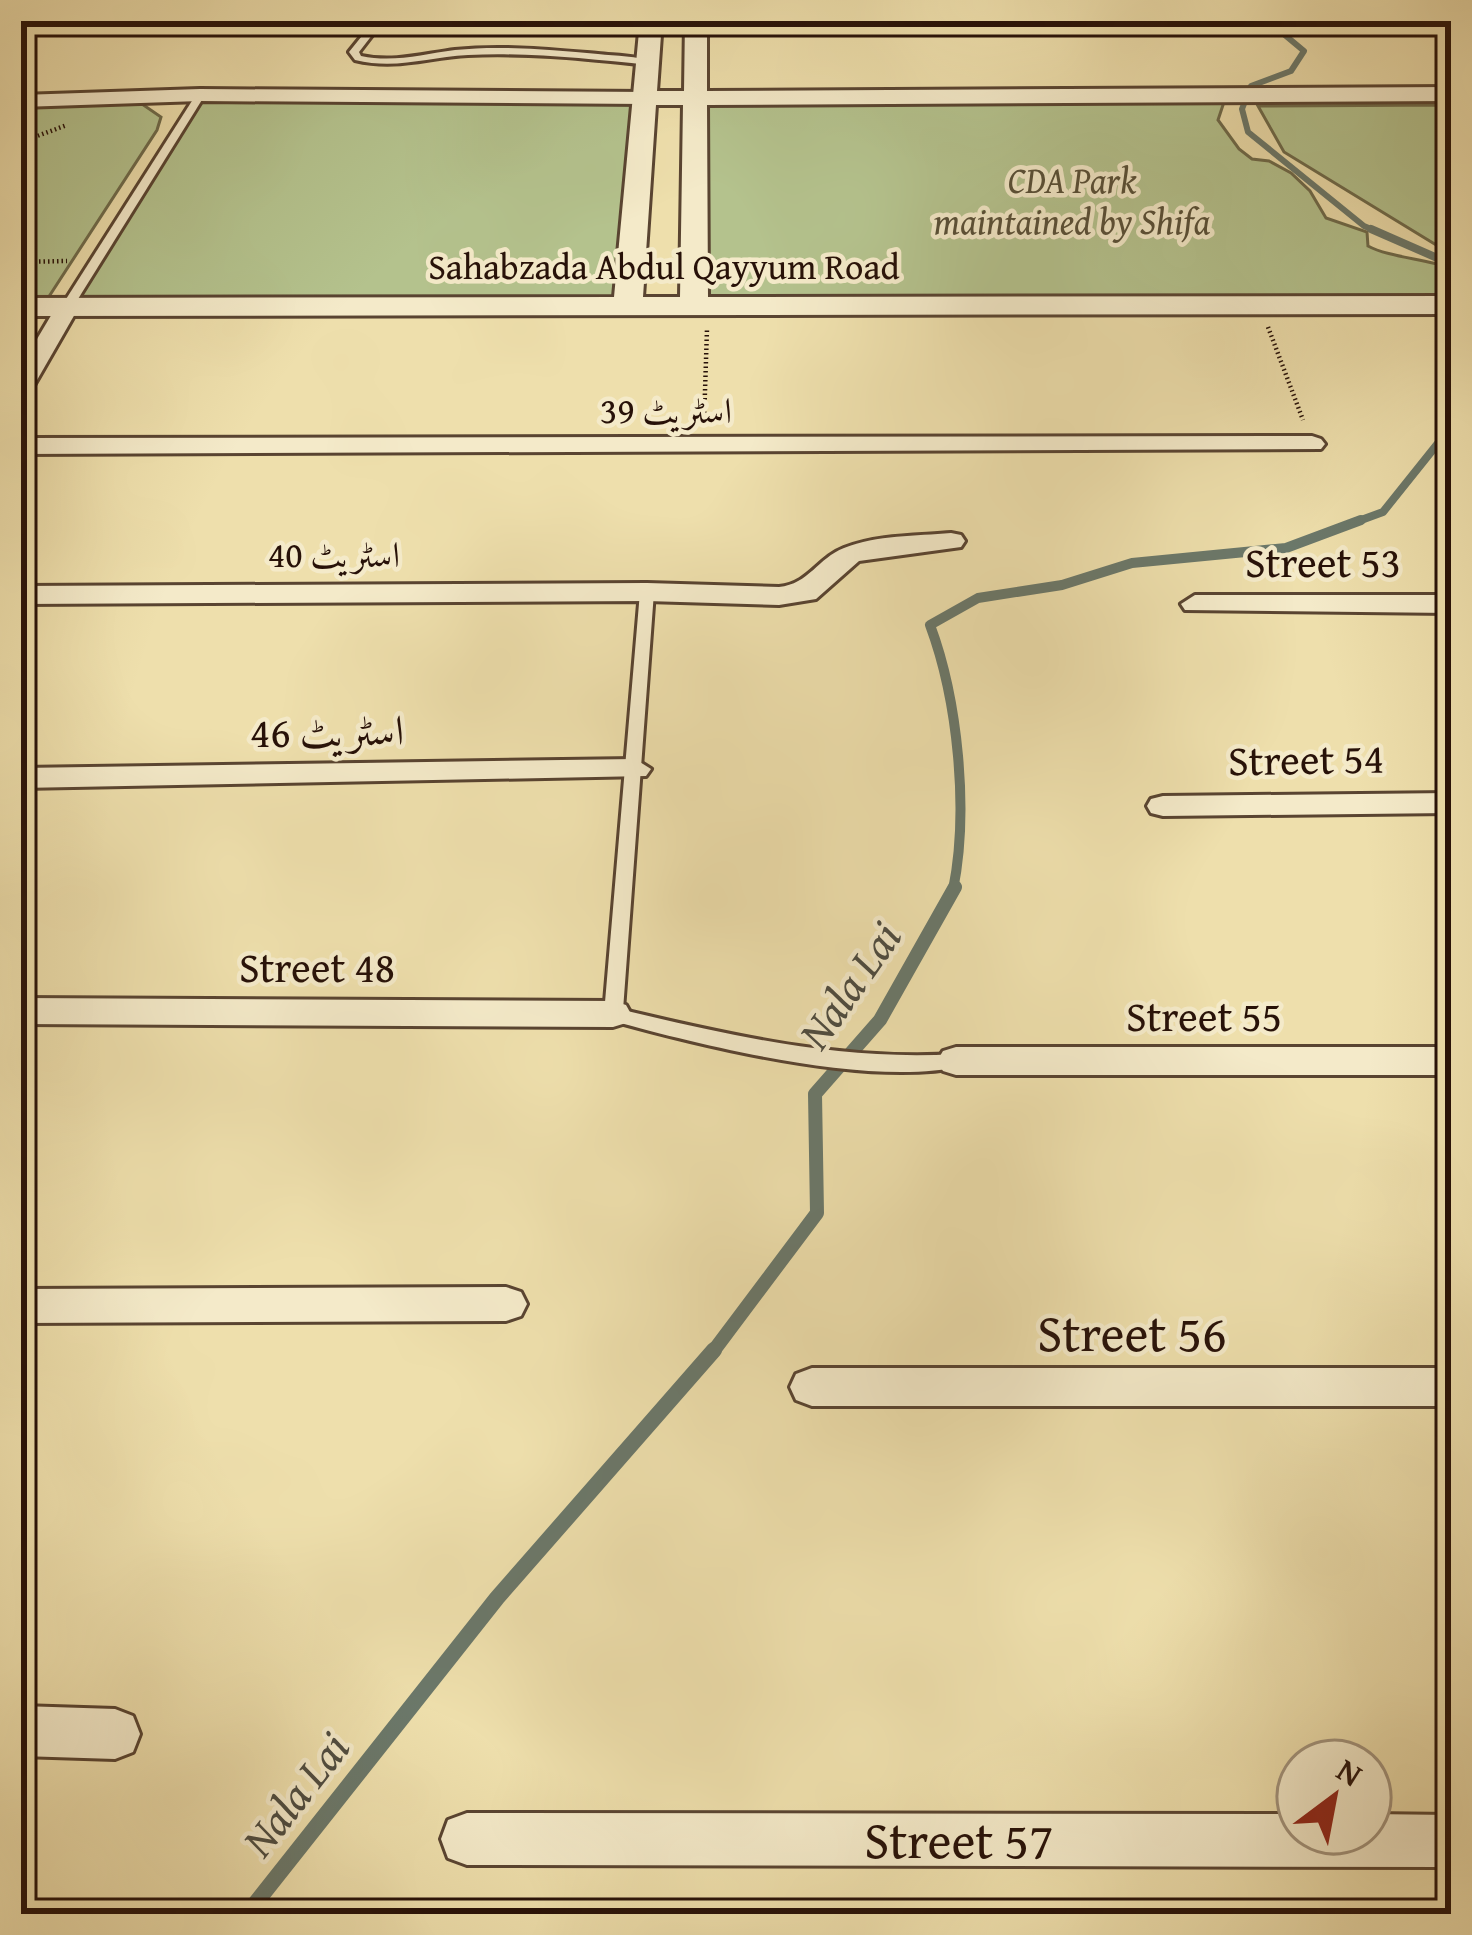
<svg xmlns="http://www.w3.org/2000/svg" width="1472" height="1935" font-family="'Gentium Book Plus',Amiri,serif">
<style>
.green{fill:#b4c28d;stroke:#6e6a4a;stroke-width:3}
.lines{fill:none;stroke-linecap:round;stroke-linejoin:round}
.stream-far4{stroke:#6b786a;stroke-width:6}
.stream-far3{stroke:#6b786a;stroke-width:8}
.stream-far2{stroke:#6b786a;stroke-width:10}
.stream-far1{stroke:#6b786a;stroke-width:14}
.stream{stroke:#6b786a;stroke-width:16}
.service-casing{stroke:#594431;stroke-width:6}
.minor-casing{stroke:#594431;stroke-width:6}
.tertiary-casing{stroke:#594431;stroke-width:6}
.path{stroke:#271108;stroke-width:4.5;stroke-dasharray:1.5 3;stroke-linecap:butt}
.service{fill:#f4eac9;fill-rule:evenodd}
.minor{fill:#f4eac9;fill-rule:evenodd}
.tertiary{fill:#f4eac9;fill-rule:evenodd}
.labels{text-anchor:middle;stroke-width:9;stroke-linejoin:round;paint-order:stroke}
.far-park-label{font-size:36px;font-style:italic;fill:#584f37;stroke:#f4eac9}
.far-street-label{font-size:36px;fill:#271108;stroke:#f4eac9}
.street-label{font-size:42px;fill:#271108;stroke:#f4eac9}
.water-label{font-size:45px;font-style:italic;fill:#4f4d41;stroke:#f4eac9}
.near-street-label{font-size:51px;fill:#271108;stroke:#f4eac9}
</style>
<rect width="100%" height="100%" fill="#eedfac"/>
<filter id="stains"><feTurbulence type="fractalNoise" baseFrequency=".00167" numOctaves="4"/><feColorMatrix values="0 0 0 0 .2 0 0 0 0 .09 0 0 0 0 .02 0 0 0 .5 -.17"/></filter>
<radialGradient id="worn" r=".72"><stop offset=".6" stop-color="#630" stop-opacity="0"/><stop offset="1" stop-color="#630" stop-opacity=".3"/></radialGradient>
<g class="green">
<path d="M200,95l447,3 -19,207 -561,2z"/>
<path d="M1226,96l-8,24 21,29 13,10 17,2 22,12 19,18 16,27 41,14 1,14c20,11 58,13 83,22v37l-757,-2 4,-205z"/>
<path d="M121,103l21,1 19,13 -4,13 -109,168h-27v-192z"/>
<path d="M1451,105v149l-167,-102 -26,-46z"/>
</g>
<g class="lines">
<path class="stream-far4" d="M1268,21l36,30 -13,20 -40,15 -9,23 6,23 116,94 14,6"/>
<g class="stream-far3">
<path d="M1371,229l80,35"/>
<path d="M1353,523l30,-11 68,-85"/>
</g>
<path class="stream-far2" d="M953,890c16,-79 5,-190 -23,-265l48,-27 84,-13 70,-22 154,-15 75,-28"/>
<path class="stream-far1" d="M712,1353l105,-140 -2,-119 65,-74 75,-133"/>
<path class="stream" d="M247,1914l250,-316 217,-248"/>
<defs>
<g id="service">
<path d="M374,21h9l-24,31 2,4c33,7 62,-2 94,-6 47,-5 96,0 143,4 18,2 39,2 56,8l-5,3c-60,-6 -121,-13 -181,-10 -41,2 -71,15 -113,5l-6,-8z"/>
<path d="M197,93l8,2 -132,212 -10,2 -2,-2z"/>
<path d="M647,588l7,4 -31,418c110,26 218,51 333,44l7,2 2,5 -2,5c-93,22 -264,-21 -357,-47l-2,-5 36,-422z"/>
</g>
<g id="minor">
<path d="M200,89l447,3 10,6 -10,6 -447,-3 -179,6v-12z"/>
<path d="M67,300l12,7 -46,80 -12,7v-28l38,-64z"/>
<path d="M1312,436l9,3 4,5 -4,5 -1300,5v-16z"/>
<path d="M951,533l10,2 4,6 -4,6 -102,14 -43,38 -37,6 -132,-4 -626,3v-18l626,-3 132,4c30,-3 39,-29 65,-39 33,-13 72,-12 107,-15z"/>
<path d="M1195,595h256v18l-266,-3 -4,-6z"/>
<path d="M635,759l16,10 -5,7 -625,12v-20z"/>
<path d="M1451,793v20l-288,3 -12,-3 -4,-7 4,-7 12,-3z"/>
<path d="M21,998l592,3 13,4 5,9 -5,9 -13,4 -592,-3z"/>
<path d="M956,1047h495v28h-495l-13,-4 -6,-10 6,-10z"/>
<path d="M506,1287l15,5 6,12 -6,12 -15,5 -485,2v-34z"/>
<path d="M812,1368h639v38h-639l-16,-6 -6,-13 6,-13z"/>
<path d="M21,1706l94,3 18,7 7,18 -7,18 -18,7 -94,-3z"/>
<path d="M467,1813l831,1v19h72v-19l81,1v52l-984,-2 -19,-7 -7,-19 7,-19z"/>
</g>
<path id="tertiary" d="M640,21h22l-5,70h27l1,-70h22v70l744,-4v14l-744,4 1,192 743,-1v18l-1430,2v-18l593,-1zM656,105h27l-3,192h-37z"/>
</defs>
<use href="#service" class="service-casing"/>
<use href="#minor" class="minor-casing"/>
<use href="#tertiary" class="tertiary-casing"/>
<g class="path">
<path d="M21,142l46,-17"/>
<path d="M21,262l46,-1"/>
<path d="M1268,327l35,93"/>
<path d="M704,422l3,-93"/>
</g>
<use href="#service" class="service"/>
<use href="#minor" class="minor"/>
<use href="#tertiary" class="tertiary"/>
</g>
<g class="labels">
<g class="far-park-label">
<text x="1072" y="193">CDA Park<tspan x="1072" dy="41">maintained by Shifa</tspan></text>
</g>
<g class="far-street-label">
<text x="664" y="279">Sahabzada Abdul Qayyum Road</text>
<text x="666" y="423">اسٹریٹ 39</text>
<text x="334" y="567">اسٹریٹ 40</text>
</g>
<g class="street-label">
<text x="1323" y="577">Street 53</text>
<text transform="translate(327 731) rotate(-1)" y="15">اسٹریٹ 46</text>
<text transform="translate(1306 759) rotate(-1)" y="15">Street 54</text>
<text x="317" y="982">Street 48</text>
<text x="1204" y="1031">Street 55</text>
</g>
<g class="water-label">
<text transform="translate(849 985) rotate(-55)" y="16">Nala Lai</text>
<text transform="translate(295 1794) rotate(-52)" y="16">Nala Lai</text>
</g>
<g class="near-street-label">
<text x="1132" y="1351">Street 56</text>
<text x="959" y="1858">Street 57</text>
</g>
</g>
<rect width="1472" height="1935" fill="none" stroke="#eedfac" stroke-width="72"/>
<rect x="24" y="24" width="1424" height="1887" fill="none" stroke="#271108" stroke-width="6"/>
<rect x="36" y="36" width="1400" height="1863" fill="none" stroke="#271108" stroke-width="3"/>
<g transform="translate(1334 1797) rotate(32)"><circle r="57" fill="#f4eac9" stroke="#a2937c" stroke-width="3"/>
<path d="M0-9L21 45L0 30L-21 45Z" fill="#8f2418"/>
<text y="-18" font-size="33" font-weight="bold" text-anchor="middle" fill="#271108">N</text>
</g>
<rect width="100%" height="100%" filter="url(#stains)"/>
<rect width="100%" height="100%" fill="url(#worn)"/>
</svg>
